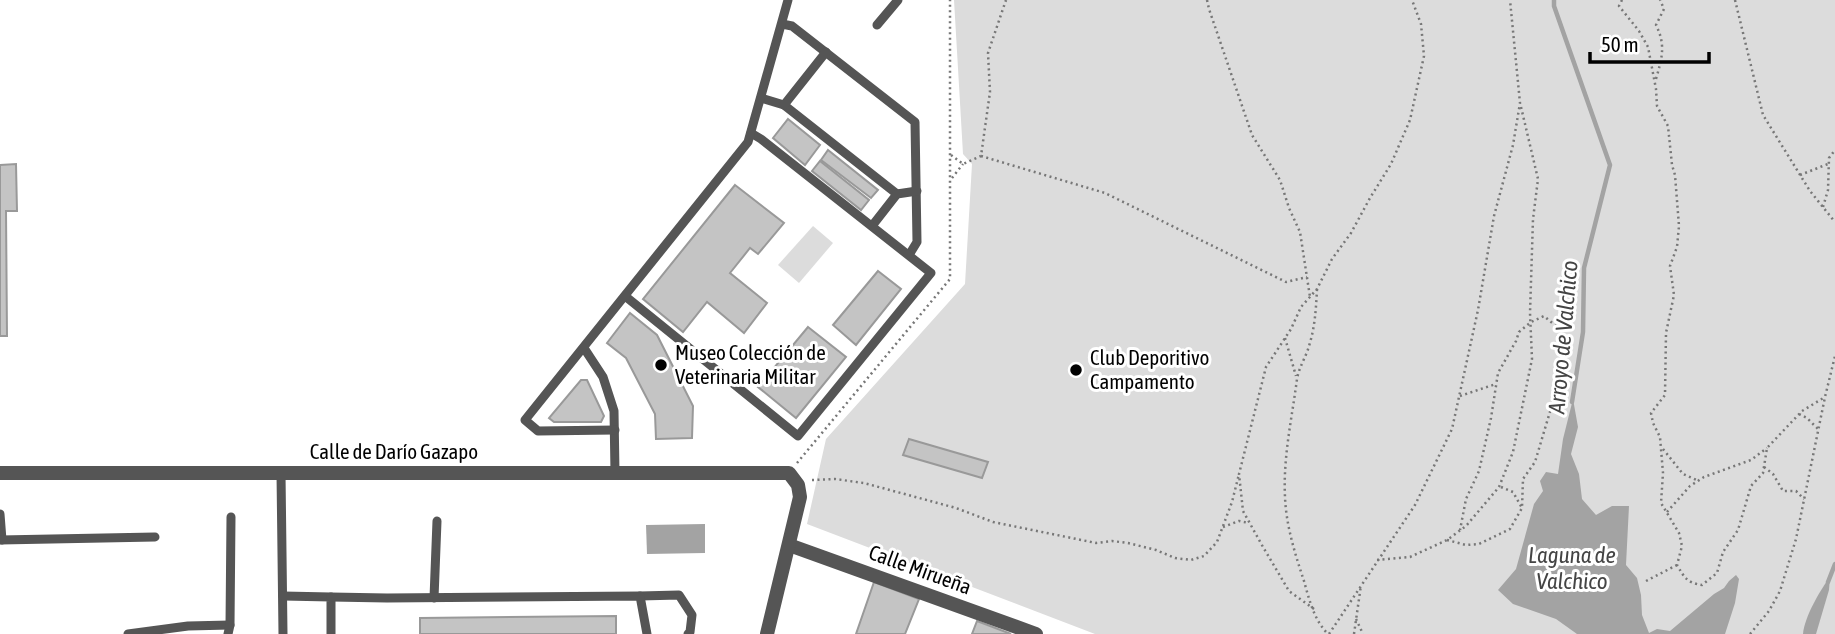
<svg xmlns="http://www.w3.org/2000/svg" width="1835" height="634" font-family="'Asap Condensed',sans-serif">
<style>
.green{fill:#dcdcdc}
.water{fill:#a3a3a3}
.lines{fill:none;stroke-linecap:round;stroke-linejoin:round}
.stream{stroke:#a3a3a3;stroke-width:4.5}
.building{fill:#c4c4c4;stroke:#999;stroke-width:2}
.path{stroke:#777;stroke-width:2.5;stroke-dasharray:2 3.5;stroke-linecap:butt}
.service{stroke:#555;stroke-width:9}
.minor{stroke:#555;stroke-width:14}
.tertiary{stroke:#555;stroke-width:14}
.poi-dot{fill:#000;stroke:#fff;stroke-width:2.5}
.labels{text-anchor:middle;stroke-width:6;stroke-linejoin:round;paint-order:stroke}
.poi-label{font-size:21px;fill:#000;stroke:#fff;text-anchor:start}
.street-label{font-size:21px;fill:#000;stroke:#fff}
.water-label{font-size:23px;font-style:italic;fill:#444;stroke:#fff}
</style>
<rect width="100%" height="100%" fill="#fff"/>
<g class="green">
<path d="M954,0h881v634h-740l-288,-110 19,-85 139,-155 7,-120 -9,-10z"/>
<path d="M813,226l20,17 -34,40 -21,-18z"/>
</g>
<g class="water">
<path d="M1573,399l5,28 -7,27 8,20 3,25 14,16 16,-9h17l-3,59 11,13 4,17 1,20 7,18 8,-4 13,2 44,-37 10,-6 5,-7 7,-6 3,4 -4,24 -10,31h-148l-21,-15 -43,-15 -15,-14 18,-21 18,-65 9,-13 -3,-10 6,-9 12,2 5,-35z"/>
<path d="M705,524v29l-58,1 -1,-29z"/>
<path d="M1830,577l-1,13 -13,44h-13c1,-16 17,-44 27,-57z"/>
</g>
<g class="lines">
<g class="stream">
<path d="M1554,0v6l56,159 -26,103 -1,64 -11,70"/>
<path d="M1828,582l7,-18"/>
</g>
</g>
<g class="building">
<path d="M788,119l32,26 -15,20 -32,-27z"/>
<path d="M828,150l50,40 -7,8 -50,-38z"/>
<path d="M820,161l49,39 -8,10 -49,-39z"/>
<path d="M16,164l1,47h-11l1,125h-7v-171z"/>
<path d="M735,185l49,38 -26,31 -8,-6 -20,25 37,30 -23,30 -37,-31 -24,30 -40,-33z"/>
<path d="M878,271l23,18 -45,56 -23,-20z"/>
<path d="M630,313l27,22 36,71 -1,32 -36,1 -1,-25 -29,-56 -19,-15z"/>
<path d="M808,327l38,30 -50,61 -38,-31z"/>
<path d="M581,380h6l17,36 -3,6h-47l-5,-4z"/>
<path d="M909,439l79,23 -6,16 -79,-23z"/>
<path d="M874,582l45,17 -14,35h-49z"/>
<path d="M616,616v18h-196v-16z"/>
<path d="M977,621l34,13h-39z"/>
</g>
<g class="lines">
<g class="path">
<path d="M1207,0l2,9 43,126 28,45 9,28 11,24 10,65"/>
<path d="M1622,0l-3,6 20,25 9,16 8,42 1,17 11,20 4,39 3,10 4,51 -2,21 -7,19 4,29 -8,38 -1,62 -14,18 2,10 7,14 3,36 -2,30 18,30 3,13 -5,19c7,12 10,18 25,20l15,-12 6,-21 15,-22 13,-44 12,-13 4,-25 35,-37 23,-14"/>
<path d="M1735,0l28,115 47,76 25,31"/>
<path d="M1656,79c6,-21 10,-34 0,-54l8,-16 -4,-9"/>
<path d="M951,155l12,9 18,-8 9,-64 -2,-39 18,-53"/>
<path d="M981,156l124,37 181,89 21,-5"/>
<path d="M1800,175l28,-11"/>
<path d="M952,178l11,-14"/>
<path d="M1823,207l5,-17 1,-32 6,-8"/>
<path d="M1317,289c-1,20 -2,38 -8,57 -3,11 -10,21 -12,33 -5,39 -14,78 -12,118 1,28 10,57 19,84 5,18 10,39 24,53"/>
<path d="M1285,338l11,38"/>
<path d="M1460,396l36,-12"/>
<path d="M1799,414l8,4 11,11"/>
<path d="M1663,449l20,25 16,7"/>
<path d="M797,463l153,-184v-279"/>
<path d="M1764,467l9,7 10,17h13l8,8"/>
<path d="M812,480l23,-1 29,4 92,25 37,14 103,21 16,-2 16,2 28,7 19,8 16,2 13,-4 13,-14 15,-40 7,-28"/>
<path d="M1501,487l12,5 9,16"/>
<path d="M1667,512l23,-26 14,-9 47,-17 16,-12"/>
<path d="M1223,527l16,-6 10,2"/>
<path d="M1447,540l19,5 13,-1 31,-15 12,-21 1,-29 12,-17 17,-57 5,-25 3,-24 -3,-29 -13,-11 -13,6 -12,10 -3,9 -18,32 -7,45 -12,53 -13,28 -6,31"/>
<path d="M1377,560l33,-3 37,-17 19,-14 33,-39 14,-35 19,-93 -2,-46 3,-94 5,-40 -17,-72"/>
<path d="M1646,581l31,-16"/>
<path d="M1314,609l-25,-18 -26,-44 -20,-36 -4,-37 27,-107 25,-38 10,-22 16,-18 15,-30 19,-26 19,-35 21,-34 19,-44 14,-64 -3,-32 -9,-24"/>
<path d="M1356,619l7,15"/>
<path d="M1329,634l86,-129 37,-76 26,-119 16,-94 19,-71 7,-42 -10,-103"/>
<path d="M1354,634l7,-49"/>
<path d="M1750,634l19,-23 11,-20 16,-52 29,-142 10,-41"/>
</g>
<g class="service">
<path d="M782,24l10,2 123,96 2,120 -8,13"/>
<path d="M877,25l21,-25"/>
<path d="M761,98l23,7 113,89"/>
<path d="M784,105l42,-53"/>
<path d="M872,226l25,-32 20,-3"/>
<path d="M625,296l173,140 133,-163 -170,-134 -10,-6"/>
<path d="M584,348l19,29 11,34 1,62"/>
<path d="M615,430l-77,1 -13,-11 223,-278 40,-142"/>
<path d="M281,473l2,161"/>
<path d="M0,514l2,26"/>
<path d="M0,540l155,-3"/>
<path d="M283,596l48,1v37"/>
<path d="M640,596l39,-1 13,20 -2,17 -2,2"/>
<path d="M331,597l56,1 253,-2 7,38"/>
<path d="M434,598l3,-77"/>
<path d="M128,634l60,-8 42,-1"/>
<path d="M228,634l2,-9 1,-108"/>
</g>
<path class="minor" d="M789,545l247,89"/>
<path class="tertiary" d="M0,473h789l9,12 2,12 -33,137"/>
</g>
<g class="poi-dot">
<circle cx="661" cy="365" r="7"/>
<circle cx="1076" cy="370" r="7"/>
</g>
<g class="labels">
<g class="poi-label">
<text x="675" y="360">Museo Colección de<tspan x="675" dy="24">Veterinaria Militar</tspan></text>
<text x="1090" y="365">Club Deporitivo<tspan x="1090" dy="24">Campamento</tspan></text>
</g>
<g class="street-label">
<text x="394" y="459">Calle de Darío Gazapo</text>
<text transform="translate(920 570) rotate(20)" y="7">Calle Mirueña</text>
</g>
<g class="water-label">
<text transform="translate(1563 337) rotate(-85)" y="8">Arroyo de Valchico</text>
<text x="1572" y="563">Laguna de<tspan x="1572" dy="26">Valchico</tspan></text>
</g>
</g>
<path d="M1590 52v10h119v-10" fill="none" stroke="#000000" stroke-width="3.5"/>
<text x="1601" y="52" font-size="21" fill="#000000" stroke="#ffffff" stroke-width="5" paint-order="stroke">50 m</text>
</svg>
